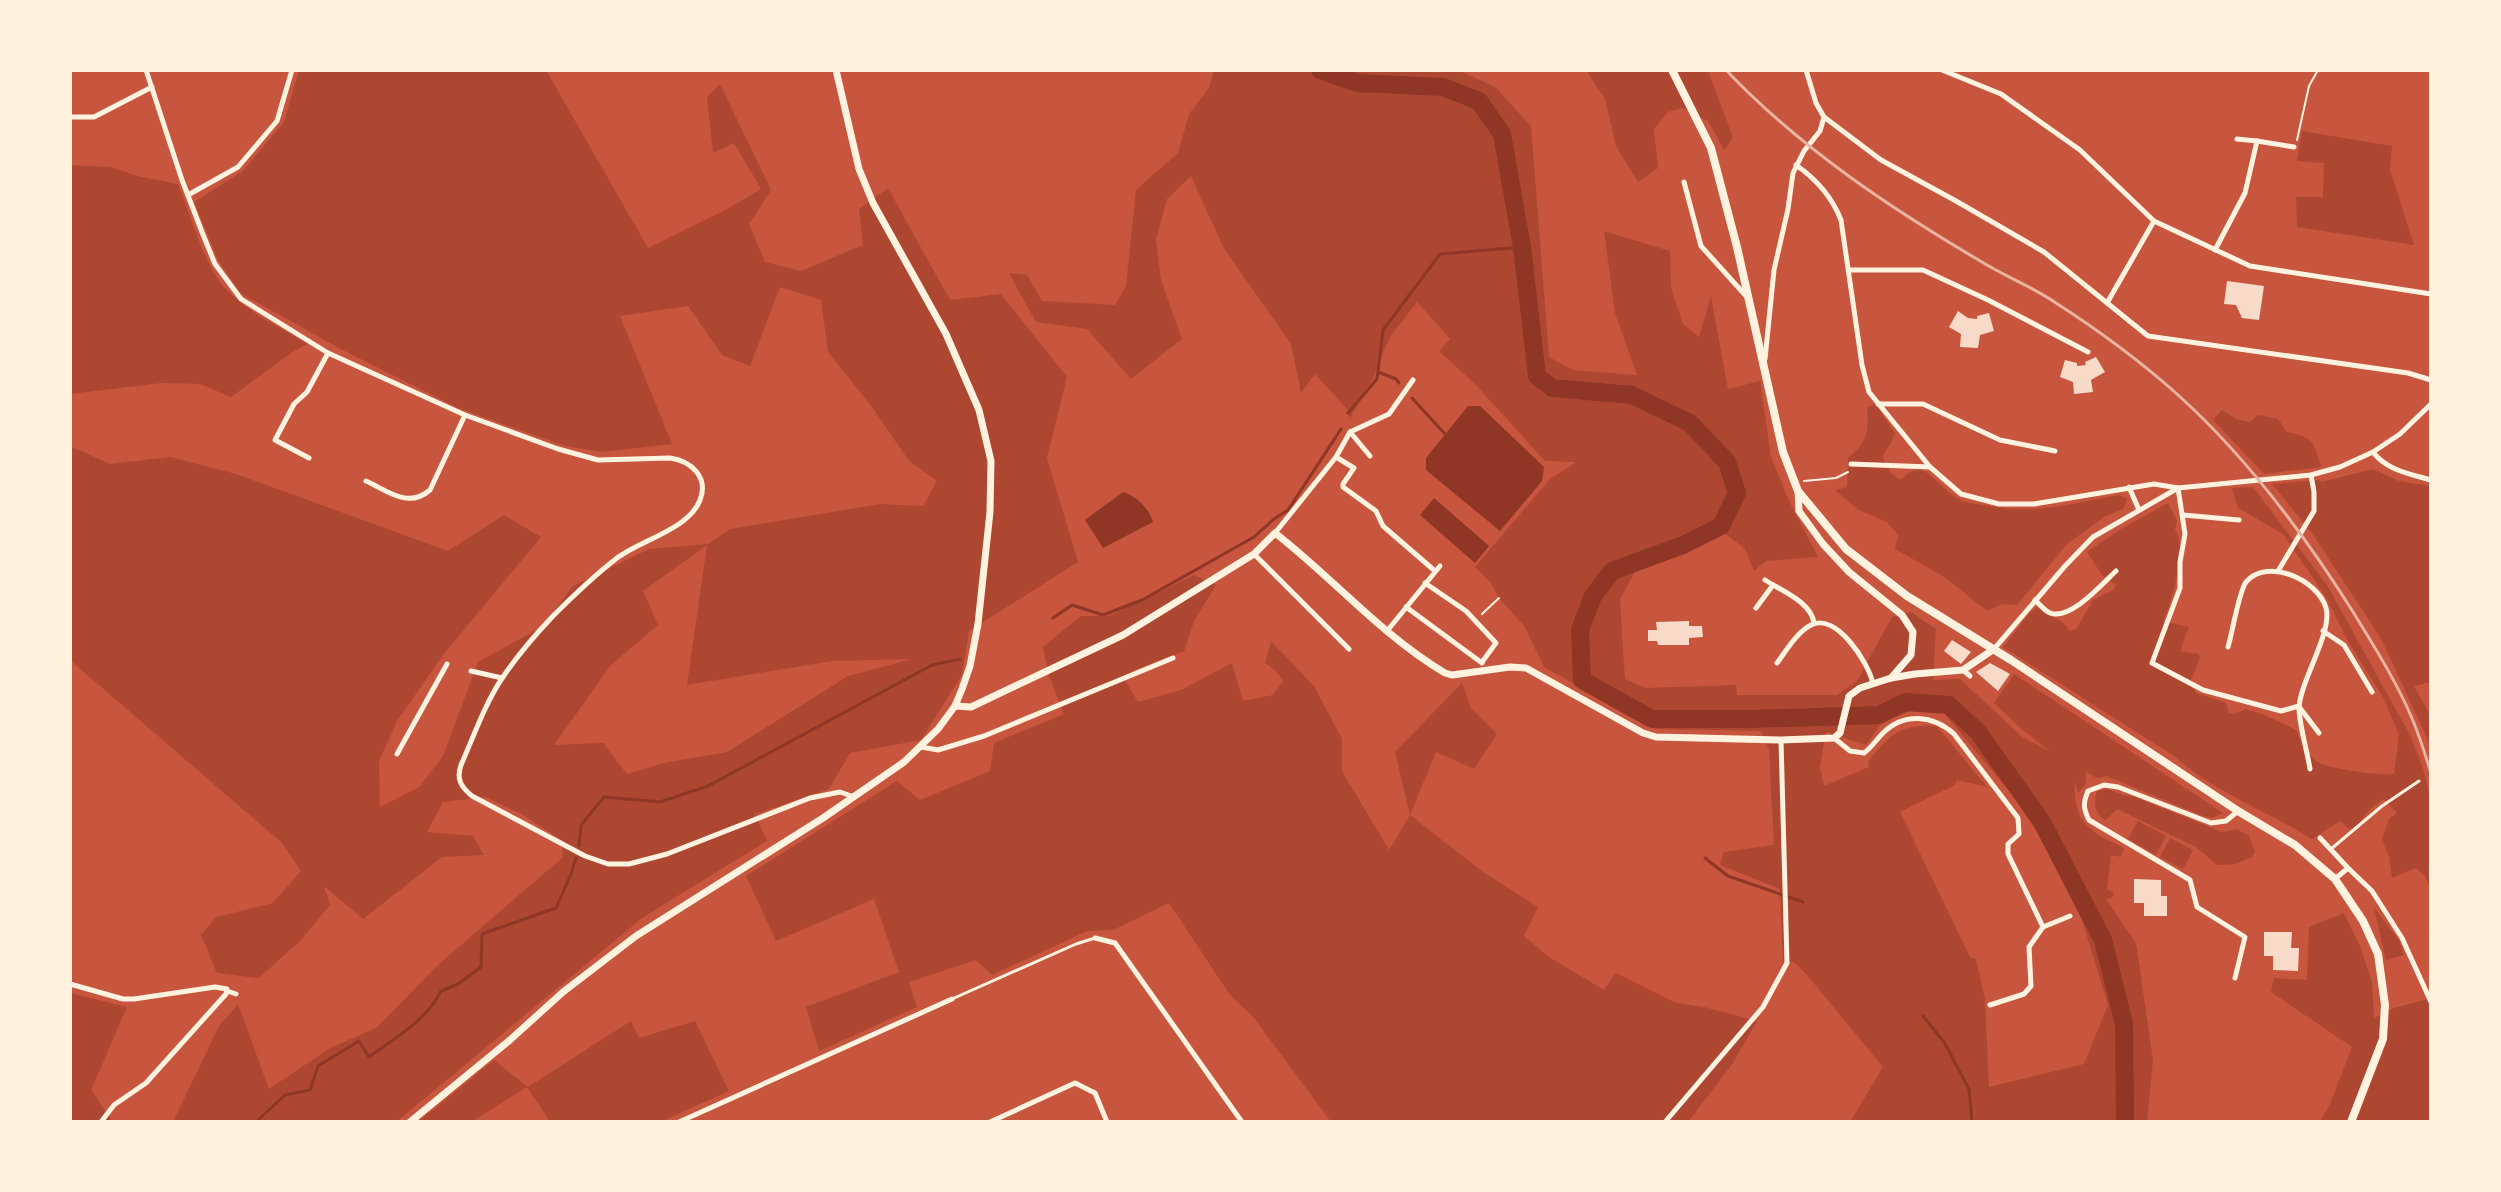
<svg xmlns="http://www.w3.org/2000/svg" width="2501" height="1192" font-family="'Sofia Sans Condensed',sans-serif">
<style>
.green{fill:#ae4732;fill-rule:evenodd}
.water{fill:#8f3625}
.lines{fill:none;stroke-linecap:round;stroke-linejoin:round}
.stream{stroke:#8f3625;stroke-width:3}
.river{stroke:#8f3625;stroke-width:18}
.building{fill:#f7dbc8}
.path{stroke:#fff3e0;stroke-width:2}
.service{stroke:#fff3e0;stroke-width:3}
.minor{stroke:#fff3e0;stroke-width:5}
.secondary{stroke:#fff3e0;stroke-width:7}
.primary{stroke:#fff3e0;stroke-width:8}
.rail{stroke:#e9b49f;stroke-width:3}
</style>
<rect width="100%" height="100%" fill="#c8553d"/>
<g class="green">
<path d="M299,70h247l102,178 81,-40 32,-19 -27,-46 -21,10 -6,-56 13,-13 51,106 -22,34 16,38 36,9 62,-26 -4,-36 29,-21 62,112 51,-6 66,83 -20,81 31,104 -109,69 -7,44 -41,65 -71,13 -21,36 -74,25 12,27 -125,77 -246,204h-223l46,-96 19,-22 31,85 61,-41 46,-20 62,-63 124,-107 1,-17 -43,-28 -35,-16 -42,5 -16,30 46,4 11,19 -42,2 -79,62 -39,-33 6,19 -30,36 -41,37 -42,-5 -16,-38 15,-18 57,-14 28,-32 -19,-28 -212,-183v-214l40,18 60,-7 66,17 212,77 56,-36 37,22 -98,118 -46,66 -18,40 1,46 39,-20 24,-31 35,-94 64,-35 31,-41 76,-37 59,-5 22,-15 151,-25 42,2 14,-25 -28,-20 -37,-54 -44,-55 -7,-52 -41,-13 -30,79 -28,-11 -34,-49 -68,10 52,128 -70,8 -37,-6 -107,-38 -119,-60 -99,-55 -22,-33 -24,-58 49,-31 41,-49zM707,545l-20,140 145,-24 80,-2 -64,17 -121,76 -63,11 -37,11 -24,-31 -49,2 57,-80 47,-40 -15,-34z"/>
<path d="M1214,70h244l37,17 36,39 18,231 24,13 64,5 -22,-62 -11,-82 66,20 1,37 12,36 16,13 12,-41 17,93 32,-8 11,76 19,46 28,54 -52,4 -12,10 -9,-22 -21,-16 -89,38 -15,29 5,79 21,9 90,-3 1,10h100l20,-14 35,-64 19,-5 25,17 -3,51 27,-1 61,57 31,17 -29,-23 -29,-27 20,-29 209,139 -11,5 -12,-3 -93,-39 -10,2 -11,-6v12l-8,9 -3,-11c-2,41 15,50 49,66l-3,9 -10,-2 -4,34 7,4 -2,5 -6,1 30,44 17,117 -6,62h-297l33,-55 -76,-92 -13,-13 -11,-1 -3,-72 -60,-24 4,-13 50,-7 -5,-95 -8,-19 -105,-2 -112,-62 -20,-41 -25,-28 -8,-15 -16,-16 74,-87 27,-18 -31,-1 -70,-77 -36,-33 11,-12 -33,-37 -27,35 -17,41 -23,40 -3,-9 -32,-35 -14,19 -10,-49 -68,-97 -32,-71 -24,23 -11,41 5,40 21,59 -51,40 -44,-50 -51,-7 -27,-49 18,2 15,26 73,4 11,-19 10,-96 42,-37 11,-39 20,-26zM1913,710l30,2 72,86 25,39 42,83 26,85 -24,59 -95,23 -4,-88 -9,-40 -6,-2 -70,-145 55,-27 2,-5 30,7 -50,-61c-37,-2 -47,8 -69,36l1,5 -45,19 -4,-19 6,-35 40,13 16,-23z"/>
<path d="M1586,70h122l25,68 -9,12 -16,-29 -26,-13 -14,4 -14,17 4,39 -20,14 -22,-36 -11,-47z"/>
<path d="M2302,131l90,15 -2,24 24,75 -117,-18 -1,-30h27l1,-34 -27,-2z"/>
<path d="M70,165l41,2 26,9 41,8c12,29 28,88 51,108 22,22 52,36 79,52l-17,9 -60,44 -31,-13 -38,-1 -92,11z"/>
<path d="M1875,404l20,29 -4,10 -9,13 9,17 9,7 10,-8 10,-3c15,6 24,23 39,30 10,5 20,5 31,7 48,9 83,-3 129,-11l8,4 -4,10 -19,8 -37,27 -50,61 -15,-1 -15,7 -41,-33 -51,-29 3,-14 -11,-13 -30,-13 -22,-19 12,-3 1,-29c20,-17 21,-26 19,-51z"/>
<path d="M2222,410l14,9 14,3 8,-7 20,4 9,13c28,6 25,10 35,35l-58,7 -51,-54z"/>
<path d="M2373,469l26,12 32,5v196l-17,4 17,31v30l-49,-107 -70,-107 -40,-49 47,-4 3,2z"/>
<path d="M2253,487l74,98 84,152 12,31 8,32v90l-6,-14 -9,-8 -24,10 -3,-22 -7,-17 7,-20 8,-6 -13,-14 -14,10 -14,18 -7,2 -9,-8 -28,18c-45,-28 -98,-47 -138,-83l-171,-109 26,-33 8,-7c13,12 24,9 33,24l7,-3 16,-28 20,-10 3,-5 -14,-10 -15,-23 34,-23 47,-26 9,18 -2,9c13,13 -3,74 -12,91l26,6 -9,24 18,3 2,4 -10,24 6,11 30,10 3,10 5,1 12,-5 19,6 31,15c5,11 10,25 22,32 12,7 61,14 76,12l5,-39 -15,-36 -36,-58 -22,-44 -43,-63 -45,-26 -6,-20z"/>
<path d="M1194,575l22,10 -22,36 -10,30 -50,19 -9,10 13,22 43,-12 51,-27 11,38 30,-6 10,-14 -7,-10 -11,-8 6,-22 43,45 28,53v32l47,79 21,-35 -15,-63 67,-69 9,25 26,26 -23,35 -38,-17 -26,63 73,57 55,35 -14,29 25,21 55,33 12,-17 60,30 28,4 53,14 -24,42 -45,59h-357l-77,-104 -24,-23 -61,-92 -56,27 -26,1 -95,44 -16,-15 -67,22 8,25 -98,44 -13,-44 93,-35 -25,-73 -98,42 -30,-65 151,-95 23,19 70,-29 4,-28 70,-29 -16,-41 -5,-26 38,-31h28z"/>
<path d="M2107,789l16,6 12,2 87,35 15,-3 12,7 6,15 -3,6 -17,7 -18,1 -21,-18 -79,-38 -12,12c-10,-10 -12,-16 -8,-30z"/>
<path d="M2138,821l28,15 -10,19 -28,-16z"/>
<path d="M2170,838l23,12 -10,19 -23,-12z"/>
<path d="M2374,908l25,32 5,15 -18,5z"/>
<path d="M2344,913l16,33 12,36 2,36 20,-10 31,-8 6,-4v126h-111l10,-18 22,-57 -81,-55 3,-14 33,2 2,-53z"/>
<path d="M70,993l57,14 -36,83 22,32h-43z"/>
<path d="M631,1021l8,17 56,-17 34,70 -69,31h-110l-23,-35 -56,35h-53l76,-62 34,27z"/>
</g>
<g class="water">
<path d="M1468,406h12l64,61 -2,14 -42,50 -74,-61v-12z"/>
<path d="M1123,492c13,4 26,16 30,30l-50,26 -18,-28z"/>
<path d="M1434,498l55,48 -14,17 -55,-48z"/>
</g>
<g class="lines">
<g class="stream">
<path d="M1378,372l18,7 3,4"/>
<path d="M1412,398l33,36"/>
<path d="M1348,413l29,-34 6,-49 57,-76 82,-7"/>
<path d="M1053,618l19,-13 31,10 39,-15 112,-63 20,-18 14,-9 53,-81"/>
<path d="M579,846l2,-21 23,-28 56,5 48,-16 224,-121 28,-6"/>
<path d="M1705,858l23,18 75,26"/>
<path d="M1923,1016l21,26 25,47 3,33"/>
<path d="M257,1121l28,-26 25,-5 8,-24 41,-25 10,16c26,-19 57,-36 72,-66l17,-7 23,-17 1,-33 74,-26 15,-34 5,-16"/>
</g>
<path class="river" d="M1320,70l37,13 86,4 36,14 23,33 20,113 15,129 15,12 80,7 58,28 37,39 10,31 -16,33 -38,19 -71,26 -19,25 -13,34 2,50 70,39h100l127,-4 26,-13 44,3 29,27 64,90 61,118 21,84 1,98"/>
</g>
<g class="building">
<path d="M2227,281l37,5 -5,34 -17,-2 -6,-13 -12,-1z"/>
<path d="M1958,311l10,7 9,1v-3l12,-3 5,18 -14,4 -2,13 -18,-1 1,-13 -12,-7z"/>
<path d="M2096,357l9,15 -14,8 2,12 -19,2 -1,-12 -13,-5 5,-17 12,3v3l9,-1 -1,-3z"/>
<path d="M1689,621v5h13l1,11 -14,1v7h-31l-1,-4h-9v-11h9l-1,-8z"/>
<path d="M1952,640l19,12 -10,12 -17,-13z"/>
<path d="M1990,663l20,11 -12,17 -22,-19z"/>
<path d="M2134,879l27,1v16h6v20h-23v-13h-10z"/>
<path d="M2264,932h28l-1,16h8l-1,23 -25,-1v-14h-9z"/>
</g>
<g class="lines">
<g class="path">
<path d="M2297,140l12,-54 9,-16"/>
<path d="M1804,481l32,-3 12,-6"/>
<path d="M1482,614l17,-16"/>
</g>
<g class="service">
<path d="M2331,849l51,-43 37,-25"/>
<path d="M952,999l124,-55 19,-6"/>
</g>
<g class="minor">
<path d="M146,70l36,110 20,52 13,32 26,35 87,54 137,62 93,34 40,11 72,-2c21,3 39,19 30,42 -11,29 -59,40 -83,58 -22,17 -44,38 -64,58 -17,18 -36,40 -50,61 -17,24 -30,61 -42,88 -5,14 0,22 11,31l113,60 23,8h21l38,-10 143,-56 30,-6 14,5"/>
<path d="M1806,70l10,33 8,14 57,43 75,41 88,51 104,84 260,37 23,7"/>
<path d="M1942,70l59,24 79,56 74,71 96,45 181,28"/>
<path d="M70,117h24l58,-30"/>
<path d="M2237,139l20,2"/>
<path d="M1796,165c20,14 36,32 45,55l21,145 7,27 61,75 31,27 38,10h35l120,-20 24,4"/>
<path d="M1684,182l17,64 45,50"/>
<path d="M188,195l50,-28 39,-46 15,-51"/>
<path d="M2215,250l30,-57 12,-52 37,6"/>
<path d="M1849,270h74l65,30 100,52"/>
<path d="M2107,303l47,-82"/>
<path d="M1765,359l9,-89 14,-61 5,-36 11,-22 16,-20 4,-14"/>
<path d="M1878,404h45l77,36 55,11"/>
<path d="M1350,432l20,24"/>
<path d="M2373,452c13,18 37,22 58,28"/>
<path d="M1336,457l18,11 -11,16v3l33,24 7,15 52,45"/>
<path d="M309,458l-34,-18 19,-36 13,-12 21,-39"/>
<path d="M1851,464l79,3"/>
<path d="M366,481c22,10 42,28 64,9l35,-75"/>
<path d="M2129,487l10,23"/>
<path d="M2178,488l7,46 -5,28v26l-28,75 51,27 78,21 18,-5"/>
<path d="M2183,515l56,5"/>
<path d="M1275,533l61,-76 14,-25 39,-18 24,-34"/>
<path d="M1254,554l95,95"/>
<path d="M2278,571l36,-60v-19l-3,-17"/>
<path d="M1765,580c17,11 46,22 49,43"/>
<path d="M1425,583l41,28 30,32 -14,19"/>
<path d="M2035,600c4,4 10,11 15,13 20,8 52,-29 66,-42"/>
<path d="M1406,607l76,56"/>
<path d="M1756,608l17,-23"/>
<path d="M1387,631l53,-65"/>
<path d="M2323,631l21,14 28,47"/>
<path d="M2228,647c4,-13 11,-56 18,-65 22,-25 72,-2 80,26 7,24 -27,75 -27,101 1,19 8,41 11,60"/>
<path d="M1994,649l71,-83 28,-29 85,-49 133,-13 29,-8 33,-15 27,-18 31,-30"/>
<path d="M1777,663c9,-12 20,-31 34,-38 25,-13 58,38 62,59"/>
<path d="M1963,670l7,6"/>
<path d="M471,671l31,7"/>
<path d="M2300,708l19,25"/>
<path d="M1834,738l16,13 14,2c8,-6 12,-13 19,-20 21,-21 50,-18 71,1l64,84 1,16 -11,10v10l35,73 -14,20 2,39 -7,8 -34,11"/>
<path d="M921,747l17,3 46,-14 189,-78"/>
<path d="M397,754l50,-90"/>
<path d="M2320,838l28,30"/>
<path d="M2335,879l13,-11 24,23 30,47 29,64"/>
<path d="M2043,927l27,-11"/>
<path d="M1095,938l20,5 127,179"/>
<path d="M2235,978l10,-41 -48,-30 -7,-27 -101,-60c-6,-12 -6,-17 -1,-29l16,-6 14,2 93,36 15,-2 12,-10"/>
<path d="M70,984l53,15h11l81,-12 12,2 -1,5 -80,89 -32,22 -13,17"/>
<path d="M227,991l9,3"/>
<path d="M679,1122l273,-123"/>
<path d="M990,1122l85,-39 20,10 12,29"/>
<path d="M1665,1122l98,-115 24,-44 -6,-223"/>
</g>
<g class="secondary">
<path d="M1798,491l1,20 24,33 26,28 53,43 11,17 -2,23 -20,23"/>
<path d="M955,706l16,1 152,-72 131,-81 21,-21c58,45 106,102 170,140l7,2 58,-8 16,1 117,65 13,4 125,3 53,-2 6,-5 9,-37 11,-8 31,-10 24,-4 48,-4 31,-21"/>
<path d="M410,1122l100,-82 53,-48 73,-56 187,-118 81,-56 34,-33 17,-23 7,-17 8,-23 8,-42 12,-112 1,-51 -12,-51 -33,-76 -73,-131 -14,-34 -23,-99"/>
</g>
<path class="primary" d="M1672,70l39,78 26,99 46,205 15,39 48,58 61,47 104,64 227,151 57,34 40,34 28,42 15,33 7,51 -2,34 -32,83"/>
<path class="rail" d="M1726,70c74,78 164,138 256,192 24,15 51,25 74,41 42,27 84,58 121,91 71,64 128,141 178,221 20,33 41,66 56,101 8,18 14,38 20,57"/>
</g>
<rect width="2501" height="1192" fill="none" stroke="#fff3e0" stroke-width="144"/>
</svg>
